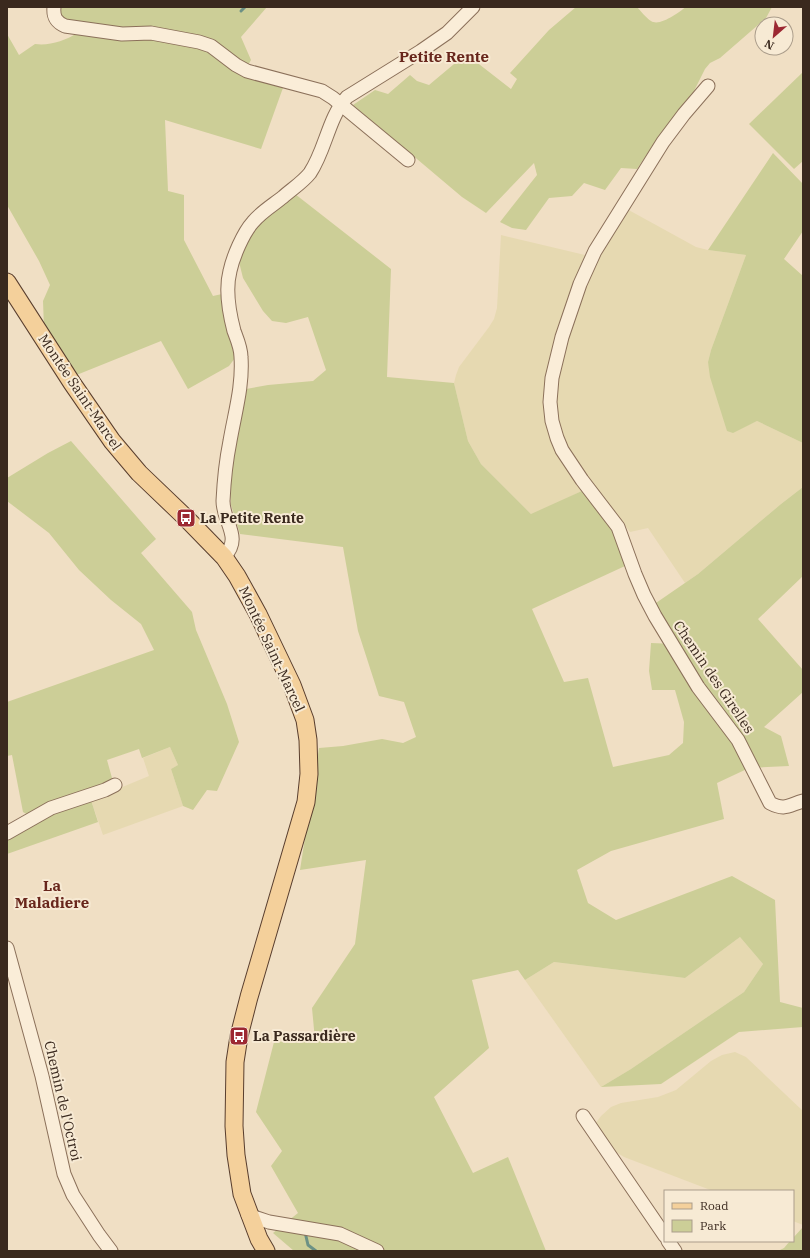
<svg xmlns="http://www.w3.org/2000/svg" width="810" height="1258" font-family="'IBM Plex Serif',serif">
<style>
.farmland{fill:#e6d9b1}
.green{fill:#ccce97}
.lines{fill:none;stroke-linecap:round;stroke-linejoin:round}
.stream{stroke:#6c9185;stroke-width:3}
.minor-casing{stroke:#8b705a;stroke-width:15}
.major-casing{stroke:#593e2e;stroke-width:19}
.minor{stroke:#faedd8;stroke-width:13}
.major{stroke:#f4d09b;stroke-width:17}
.labels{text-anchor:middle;stroke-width:4;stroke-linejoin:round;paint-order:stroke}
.street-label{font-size:14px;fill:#3a291e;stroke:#f7ead4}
.poi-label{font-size:14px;font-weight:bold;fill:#3a291e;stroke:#f7ead4;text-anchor:start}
.neighbourhood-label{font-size:15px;font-weight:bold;fill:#68261c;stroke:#f7ead4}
</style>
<rect width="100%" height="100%" fill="#f0dfc4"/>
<g class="farmland">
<path d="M625,208l71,39 12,3 38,5 -35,95 -3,12 25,70 24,-11 46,22v44l-22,17 -83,70 -13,9 -37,-55 -18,4 -60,-78 -15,-38 4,-49 35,-105z"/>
<path d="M501,235l84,20 -28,77 -11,41 -2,36 5,19 35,62 -52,25 -51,-51 -13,-23 -14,-58 2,-8 3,-8 30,-40 5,-8 3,-11z"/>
<path d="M170,747l8,18 -7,4 12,37 -80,29 -12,-35 58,-24 -6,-18z"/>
<path d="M740,937l23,27 -19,28 -113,77 -30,18 -76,-107 29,-18 131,16z"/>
<path d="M735,1052l11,5 57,54v114l-10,-4v-30h-80l-89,-34 -8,-5 -21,-28 6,-8 10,-9 10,-4 37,-6 18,-7 35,-29 11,-6z"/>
</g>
<g class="green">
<path d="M58,7h209l-26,30 10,23 -4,7 -99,-39 -69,-3 -20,-8z"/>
<path d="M576,7h61c4,4 9,11 14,14 9,6 28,-9 35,-14h86l-6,11 -46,40 -10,5 -5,6 -14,28 -36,45 -18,27 -16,-1 -16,22 -21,-7 -12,13 -23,2 -23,32 -14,-2 -12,-6 37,-47 -3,-12 -48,50 -24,-16 -109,-92 22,-15 13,4 22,-19 7,6 12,4 37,-31 45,35 6,-10 -7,-6 39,-43z"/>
<path d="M77,33l64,3 54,9 89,40 -23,64 -96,-29 3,71 16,4v45l29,56 9,-2 4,29 9,35 -6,8 -41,23 -27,-48 -87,35 -30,-48 -1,-27 7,-16 -11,-24 -32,-56v-171l12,21 16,-11c14,2 30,-3 42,-11z"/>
<path d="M803,72v89l-9,8 -45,-45z"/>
<path d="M773,153l30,31v47l-19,28 19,17v167l-46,-22 -24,12 -6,-2 -17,-54 -2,-15 3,-12 35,-95 -38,-5z"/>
<path d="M295,194l96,75 -4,108 67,6 14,58 13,23 50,50 53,-24 24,31 9,18 8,27 -93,43 32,73 24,-4 25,89 56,-12 14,-12 1,-21 -9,-32h-23l-3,-19 2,-28 24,1 -22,-39 45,-31 83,-70 22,-17v89l-45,43 45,51v22l-39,35 17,9 8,30 -40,2 -32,15 7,36 -113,32 -34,19 11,33 28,17 116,-44 43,24 5,102 23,6v19l-64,5 -78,52 -60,3 30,-18 113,-77 19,-28 -23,-27 -55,41 -131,-16 -29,18 -7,-10 -46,10 17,68 -55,49 39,76 35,-16 38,94h-252l-21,-18 25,-20 -27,-47 11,-15 -26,-39 18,-70 41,-2 -3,-32 43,-64 11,-84 -66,10 19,-122 24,-2 39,-7 21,4 13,-6 -12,-35 -25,-6 -21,-65 -15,-84 -103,-13 -9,-29 -2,-33 17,-83 22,-4 45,-4 13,-11 -18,-53 -22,6 -14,-2 -9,-10 -20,-33 -5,-20 19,-35z"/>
<path d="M71,441l85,98 -15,14 51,59 4,18 31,74 12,38 -22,49 -10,-1 -14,20 -10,-4 -12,-37 7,-4 -8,-18 -28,11 -3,-9 -32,11 5,18 -2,6 -80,32 -7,-4 -11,-57 -5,1v-54l147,-52 -13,-26 -30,-24 -32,-30 -30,-37 -42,-32v-23l41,-25z"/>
<path d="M91,800l7,22 -91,32v-19l29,-15z"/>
<path d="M803,1227v24h-25l6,-3 6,-7h3v-3z"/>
</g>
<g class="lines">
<g class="stream">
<path d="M241,11l4,-4"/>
<path d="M305,1232l3,13 8,6"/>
</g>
<defs>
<g id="minor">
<path d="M54,7c-1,10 2,15 11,19l57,8 29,-1 48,9 12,4 25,19 11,6 75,20 11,7 75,62"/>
<path d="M708,86l-24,28 -21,28 -68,109 -15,33 -18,53 -10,41 -2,24 2,19 5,17 5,12 20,30 36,47 17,47 9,21 11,21 43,71 40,53 32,63c15,8 19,2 33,-2"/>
<path d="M224,557c19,-20 -1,-34 -1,-56 1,-21 3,-40 7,-60 5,-29 13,-55 11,-84 0,-9 -4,-18 -7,-26 -5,-19 -9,-41 -4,-60 3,-14 13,-38 23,-49 8,-10 20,-17 30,-25 9,-8 20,-15 27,-24 16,-24 18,-55 37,-76l74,-46 26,-18 26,-26"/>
<path d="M7,833l44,-25 54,-18 10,-5"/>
<path d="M7,948l35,128 22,98 9,21 26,40 12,16"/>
<path d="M583,1116l82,120"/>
<path d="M248,1215l21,7 71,12 37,17"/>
<path d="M668,1241l7,10"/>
</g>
<path id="major" d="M7,282l65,101 40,58 27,32 47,45 38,39 13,19 21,38 34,71 13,35 3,20 1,34 -3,28 -57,195 -10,39 -4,26 -1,64 2,29 6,39 17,45 7,12"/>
</defs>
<use href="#minor" class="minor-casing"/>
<use href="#major" class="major-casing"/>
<use href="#minor" class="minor"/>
<use href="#major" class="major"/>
</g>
<defs>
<symbol id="bus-square" viewBox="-11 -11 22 22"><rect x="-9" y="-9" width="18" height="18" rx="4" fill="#9c2832" stroke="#f7ead4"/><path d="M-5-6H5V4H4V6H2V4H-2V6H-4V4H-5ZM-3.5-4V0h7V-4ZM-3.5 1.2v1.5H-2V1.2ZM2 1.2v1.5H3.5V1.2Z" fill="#fff"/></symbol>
</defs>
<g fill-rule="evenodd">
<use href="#bus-square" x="175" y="507" width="22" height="22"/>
<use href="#bus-square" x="228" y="1025" width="22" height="22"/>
</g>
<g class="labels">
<g class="street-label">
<text transform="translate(80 392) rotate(56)" y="5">Montée Saint-Marcel</text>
<text transform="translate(272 649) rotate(65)" y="5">Montée Saint-Marcel</text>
<text transform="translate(714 677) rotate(56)" y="5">Chemin des Girelles</text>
<text transform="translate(63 1101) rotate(77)" y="5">Chemin de l'Octroi</text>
</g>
<g class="poi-label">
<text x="200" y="523">La Petite Rente</text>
<text x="253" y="1041">La Passardière</text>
</g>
<g class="neighbourhood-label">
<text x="444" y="62">Petite Rente</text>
<text x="52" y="891">La<tspan x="52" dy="17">Maladiere</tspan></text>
</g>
</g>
<rect width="810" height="1258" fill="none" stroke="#3a291e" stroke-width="16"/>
<rect x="664" y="1190" width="130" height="52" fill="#f7ead4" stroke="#ab9d8b"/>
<rect x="672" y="1203" width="20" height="6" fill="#f4d09b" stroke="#ab9d8b"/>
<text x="700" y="1210" font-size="12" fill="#3a291e">Road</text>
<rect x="672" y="1220" width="20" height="12" fill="#ccce97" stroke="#ab9d8b"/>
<text x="700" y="1230" font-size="12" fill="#3a291e">Park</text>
<g transform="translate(774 36) rotate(208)"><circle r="19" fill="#f7ead4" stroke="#ab9d8b"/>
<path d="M0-3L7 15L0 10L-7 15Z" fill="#9c2832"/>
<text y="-6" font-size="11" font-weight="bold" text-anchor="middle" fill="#3a291e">N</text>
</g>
</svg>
